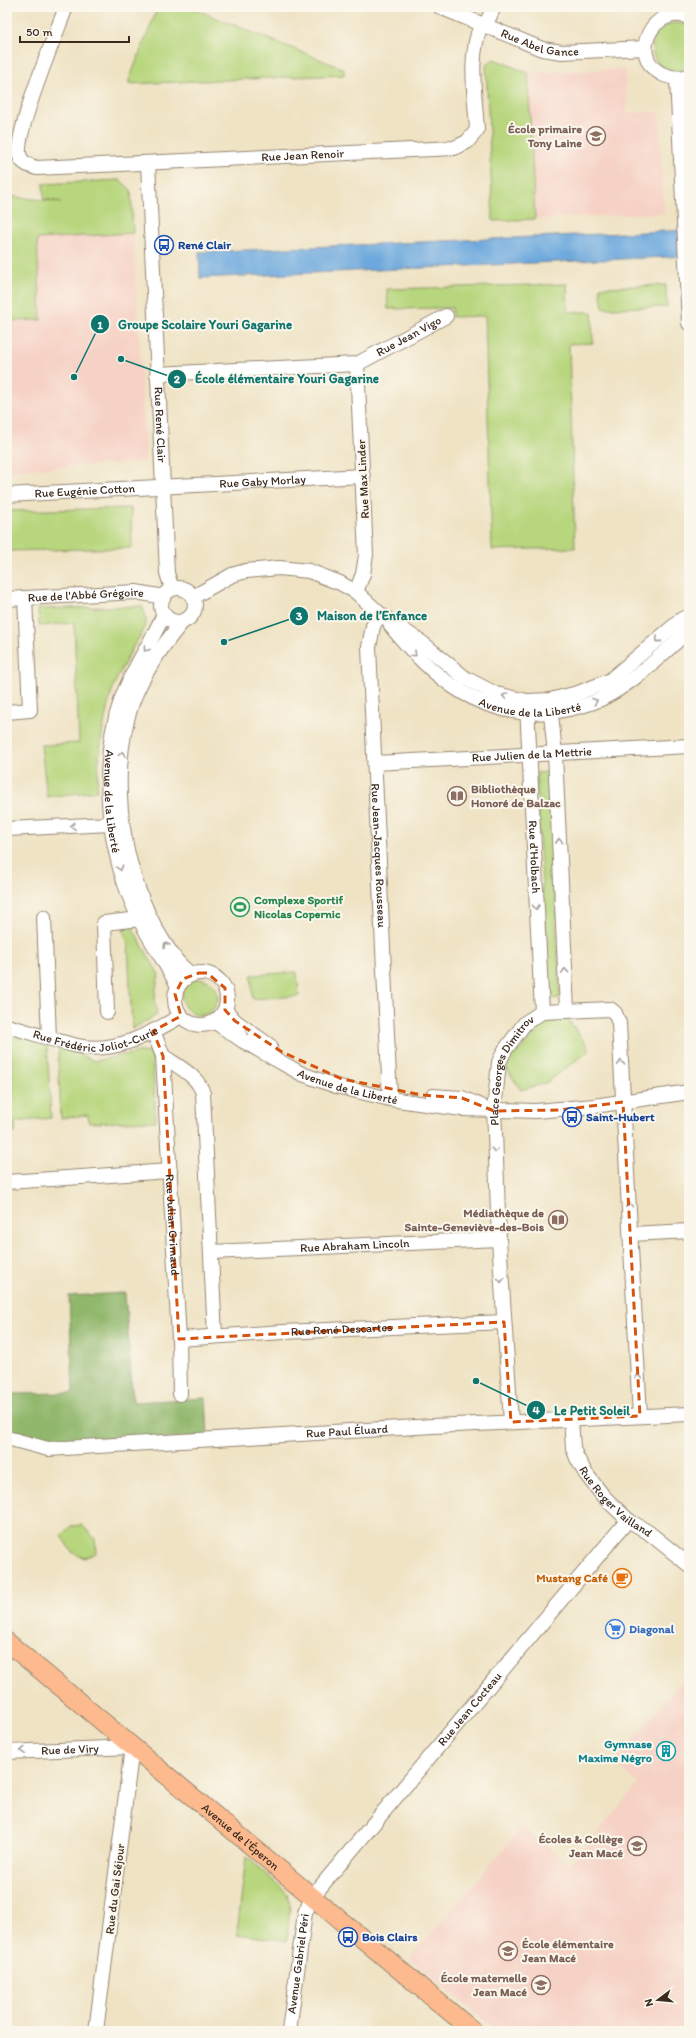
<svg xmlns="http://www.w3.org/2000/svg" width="696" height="2038" font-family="Itim,sans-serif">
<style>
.built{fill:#f6d1c5}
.green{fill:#b7d67d;stroke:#79804e}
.forest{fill:#91b76c;stroke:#667045}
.water{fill:#6ca8dd;stroke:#54697e}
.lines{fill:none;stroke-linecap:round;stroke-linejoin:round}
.minor-casing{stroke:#958671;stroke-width:16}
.major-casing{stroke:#958671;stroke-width:20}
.minor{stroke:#fff;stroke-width:14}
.major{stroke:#fcba8e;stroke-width:18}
.oneway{stroke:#a79f9a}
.marked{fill:none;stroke:#d7540e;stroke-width:3;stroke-dasharray:8 5;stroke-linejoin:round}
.labels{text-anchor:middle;stroke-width:4;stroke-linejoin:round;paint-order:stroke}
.street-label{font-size:12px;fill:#3b2a1e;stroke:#fbf7ec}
.education-label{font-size:12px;font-weight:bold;fill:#785e54;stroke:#fbf7ec;text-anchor:end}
.transit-label{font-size:12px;font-weight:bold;fill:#164399;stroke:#fbf7ec;text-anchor:start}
.leisure-label{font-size:12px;font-weight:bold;fill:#27864d;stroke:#fbf7ec;text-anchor:start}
.food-label{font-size:12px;font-weight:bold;fill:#c56008;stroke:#fbf7ec;text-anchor:end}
.shop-label{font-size:12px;font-weight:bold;fill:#366cbe;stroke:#fbf7ec;text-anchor:start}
.culture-label{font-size:12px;font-weight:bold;fill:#0d838f;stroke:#fbf7ec;text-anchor:end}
.leader{fill:none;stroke:#0f766e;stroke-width:1.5}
.callout-dot{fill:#0f766e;stroke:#fbf7ec;stroke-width:1.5}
.mark-label{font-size:12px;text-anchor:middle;font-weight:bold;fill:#fff}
.callout-label{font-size:13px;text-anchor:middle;font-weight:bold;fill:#0f766e;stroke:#fbf7ec;stroke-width:4;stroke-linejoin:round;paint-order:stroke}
</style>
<rect width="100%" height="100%" fill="#fbf7ec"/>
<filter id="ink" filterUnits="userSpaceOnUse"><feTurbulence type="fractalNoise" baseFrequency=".025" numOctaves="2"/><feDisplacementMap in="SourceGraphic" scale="8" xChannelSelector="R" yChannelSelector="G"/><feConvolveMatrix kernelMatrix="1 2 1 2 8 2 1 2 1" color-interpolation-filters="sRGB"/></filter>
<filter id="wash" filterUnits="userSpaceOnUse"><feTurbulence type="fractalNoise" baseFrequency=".012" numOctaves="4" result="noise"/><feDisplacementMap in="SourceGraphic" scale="16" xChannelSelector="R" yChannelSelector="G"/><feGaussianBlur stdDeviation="0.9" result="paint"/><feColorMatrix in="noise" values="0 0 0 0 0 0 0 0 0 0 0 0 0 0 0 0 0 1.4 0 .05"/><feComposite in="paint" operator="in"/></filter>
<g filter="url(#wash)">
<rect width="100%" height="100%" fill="#efe3c4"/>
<g class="built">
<path d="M625,69l2,44 32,-1 5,101 -129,6 -7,-146z"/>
<path d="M7,195l125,16 14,251 -139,8z"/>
<path d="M685,1678l4,3v350h-192l-87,-72 112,-132 48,38 68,-81 -24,-22z"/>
</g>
<g class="green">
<path d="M158,7h31l155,62v6l-215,9v-4z"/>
<path d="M673,23h7l9,4v40c-35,18 -54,-33 -16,-44z"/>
<path d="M494,59l34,14 7,146 -42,2 -7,-156z"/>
<path d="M120,180l11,10 2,43 -96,6 4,81 -34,1v-125l54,6 -17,-3 -1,-15z"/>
<path d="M567,284l1,28h24l1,31 -24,1 6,204 -83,2 -7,-234 -33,1v-9l-64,1 -1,-20z"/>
<path d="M666,285l1,22 -64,1 -3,-21z"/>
<path d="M131,508l1,40 -125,3v-40z"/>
<path d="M142,606c11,23 -3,27 -12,47 -6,12 -14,25 -18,38 -10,32 -14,67 -15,100l-50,6 -6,-52 38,-2 -5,-120 -35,3 -1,-17z"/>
<path d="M549,772l11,226 -12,1 -12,-226z"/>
<path d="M131,925l28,50c-4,15 -5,25 -2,40l-25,14 -4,-85 -5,-16z"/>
<path d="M297,972l2,24 -46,3 -2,-24z"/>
<circle cx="200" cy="997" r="18"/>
<path d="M566,1016l24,34 -44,33 -25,7 -15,-22 6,-16 7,-1 19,-21 -1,-8z"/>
<path d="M10,1031l37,11 4,76 -36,4v11h-8v-39h6z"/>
<path d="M59,1045l35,16 45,-9 13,1 4,68 -67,2 -1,-8 -27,3 -3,-61z"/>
<path d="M82,1525l13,14 1,14 -12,5 -12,-6 -11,-16 10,-10z"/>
<path d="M246,1856l41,37 3,12 -3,36 -50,-7z"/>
</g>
<path class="forest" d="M125,1293l8,109 73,-4 2,38 -160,9 -41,-16v-35l66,-1 -4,-97z"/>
<path class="water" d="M689,230v26l-489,22 -1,-26z"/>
</g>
<g filter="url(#ink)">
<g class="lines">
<defs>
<g id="minor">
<path id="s1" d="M66,7c-9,25 -54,130 -46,150 3,7 10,9 17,11l417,-20 13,-6 10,-12c-2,-35 -9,-73 4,-105"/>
<path id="s2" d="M440,7l102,42 20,3 83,-4"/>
<path d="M689,17c-36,-14 -62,40 -27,57 9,4 18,5 27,2"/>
<path d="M485,26l9,-19"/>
<path d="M677,78l12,245"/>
<path id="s3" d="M148,163l19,410 5,16"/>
<path id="s4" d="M157,374l200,-10 89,-48"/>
<path id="s5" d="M7,495l356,-19"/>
<circle cx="178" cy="605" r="17"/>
<path d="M356,592l7,-18 3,-19 -9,-191"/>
<path d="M193,597l39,-22 14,-4 33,-3 30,3 31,12 16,9 24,22 41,28 44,36 31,16 31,7 23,-1 28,-7 31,-12 73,-62 7,-3"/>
<path id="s6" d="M7,599l129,-7 28,5"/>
<path id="s7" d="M164,614c-13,29 -31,54 -42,84 -25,68 -14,158 18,222 12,23 26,44 38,66"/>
<path id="s8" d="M380,614l-7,12 -4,21 21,452"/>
<path d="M183,621c-21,25 -40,52 -51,82 -27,79 -8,188 42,254 4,7 11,12 17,18"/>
<path id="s9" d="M391,626c42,53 94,96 166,85 15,-2 31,-6 44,-12 31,-15 58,-42 84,-65l4,-6"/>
<path d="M550,703l5,51 12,256"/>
<path id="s10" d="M527,705l15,307"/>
<path d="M7,712l23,-2 -5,-112"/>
<path id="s11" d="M375,763l314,-17"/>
<path d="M7,829l104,-5"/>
<path d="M44,917l5,120"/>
<circle cx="201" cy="999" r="26"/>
<path d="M225,1010l10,11 35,25"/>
<path d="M107,1012l-3,-89 36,-4"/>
<path id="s12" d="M215,1022l28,19 59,33 34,12 54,13 72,10 74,2 58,-5 95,-14"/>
<path id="s13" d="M7,1026c24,6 47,15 71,20 37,8 72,-12 103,-30"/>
<path id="s14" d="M153,1031l10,25 16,283 1,55"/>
<path d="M163,1056c14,10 36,20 40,38l12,242"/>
<path d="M433,1096l29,2 19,8"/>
<path d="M7,1182l163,-11"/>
<path d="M631,1234l58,-3"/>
<path id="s15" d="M211,1252l288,-13"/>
<path id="s16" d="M179,1339l104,-7 221,-10"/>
<path id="s17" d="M571,1419l2,29 4,10 9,16 18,23 24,23 20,12 41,33"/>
<path id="s18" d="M511,1422l-12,-183 -4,-107 -1,-21 5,-49 6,-12 20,-27 17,-11 68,-3 5,4 4,10 21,393"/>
<path id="s19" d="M7,1438l41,11 385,-23 256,-12"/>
<path id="s20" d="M7,1752l125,-5 -36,284"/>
<path id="s21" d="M289,2031l16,-118 7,-16 316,-377"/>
</g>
<g id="major">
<path id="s22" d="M7,1642l466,389"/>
</g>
</defs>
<use href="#minor" class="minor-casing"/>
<use href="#major" class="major-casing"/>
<use href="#minor" class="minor"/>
<use href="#major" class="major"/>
</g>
<defs><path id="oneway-chevron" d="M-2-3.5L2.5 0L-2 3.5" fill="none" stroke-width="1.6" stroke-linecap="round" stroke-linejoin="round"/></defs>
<g class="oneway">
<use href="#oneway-chevron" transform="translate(658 640) rotate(140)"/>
<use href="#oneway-chevron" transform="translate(146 649) rotate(126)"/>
<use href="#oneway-chevron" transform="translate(414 654) rotate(43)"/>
<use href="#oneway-chevron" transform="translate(505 696) rotate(-166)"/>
<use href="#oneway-chevron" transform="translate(595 701) rotate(-20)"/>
<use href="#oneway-chevron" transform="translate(122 754) rotate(-82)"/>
<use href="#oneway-chevron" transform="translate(73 826) rotate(177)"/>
<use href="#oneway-chevron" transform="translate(559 841) rotate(-93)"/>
<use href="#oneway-chevron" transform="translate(120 868) rotate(73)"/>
<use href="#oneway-chevron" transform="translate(536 907) rotate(87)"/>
<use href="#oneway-chevron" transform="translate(166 945) rotate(-121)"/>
<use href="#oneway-chevron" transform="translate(565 971) rotate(-93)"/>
<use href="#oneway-chevron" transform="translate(248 1031) rotate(-142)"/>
<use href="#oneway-chevron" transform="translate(621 1063) rotate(-93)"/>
<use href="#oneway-chevron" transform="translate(495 1150) rotate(88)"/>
<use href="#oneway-chevron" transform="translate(629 1205) rotate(-94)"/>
<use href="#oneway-chevron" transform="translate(501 1280) rotate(86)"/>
<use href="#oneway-chevron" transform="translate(638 1377) rotate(-93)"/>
<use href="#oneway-chevron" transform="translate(23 1751) rotate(177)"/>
</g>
</g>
<path class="marked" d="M199,973h8l18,15v22l10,11 47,31 60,27 80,16 40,3 32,13 66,-1 63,-8 17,314 -129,6 -7,-100 -325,17 -16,-283 -10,-25 28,-15 -6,-22 8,-15z"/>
<defs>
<symbol id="school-ring" viewBox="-11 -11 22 22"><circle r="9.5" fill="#fbf7ec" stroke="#8d6e63" stroke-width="1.5"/><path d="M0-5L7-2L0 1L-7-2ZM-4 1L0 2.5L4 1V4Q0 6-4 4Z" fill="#8d6e63"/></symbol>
<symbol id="bus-ring" viewBox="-11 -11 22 22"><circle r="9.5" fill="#fbf7ec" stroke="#1a4fb4" stroke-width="1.5"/><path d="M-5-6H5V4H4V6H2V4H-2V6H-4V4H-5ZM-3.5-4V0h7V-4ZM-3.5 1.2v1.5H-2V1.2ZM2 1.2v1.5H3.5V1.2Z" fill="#1a4fb4"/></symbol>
<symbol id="library-ring" viewBox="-11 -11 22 22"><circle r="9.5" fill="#fbf7ec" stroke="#8d6e63" stroke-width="1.5"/><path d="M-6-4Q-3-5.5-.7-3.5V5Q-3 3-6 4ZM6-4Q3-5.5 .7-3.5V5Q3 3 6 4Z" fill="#8d6e63"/></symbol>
<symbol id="stadium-ring" viewBox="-11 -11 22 22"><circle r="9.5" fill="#fbf7ec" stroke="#2e9e5b" stroke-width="1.5"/><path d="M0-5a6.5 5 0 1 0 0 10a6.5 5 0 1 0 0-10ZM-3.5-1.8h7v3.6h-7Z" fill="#2e9e5b"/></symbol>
<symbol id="cafe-ring" viewBox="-11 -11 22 22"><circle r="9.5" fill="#fbf7ec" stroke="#e8710a" stroke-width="1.5"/><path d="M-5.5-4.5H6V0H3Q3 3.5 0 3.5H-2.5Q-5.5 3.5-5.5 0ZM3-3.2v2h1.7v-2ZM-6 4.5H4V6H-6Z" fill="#e8710a"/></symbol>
<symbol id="supermarket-ring" viewBox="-11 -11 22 22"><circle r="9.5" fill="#fbf7ec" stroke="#3f7fe0" stroke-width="1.5"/><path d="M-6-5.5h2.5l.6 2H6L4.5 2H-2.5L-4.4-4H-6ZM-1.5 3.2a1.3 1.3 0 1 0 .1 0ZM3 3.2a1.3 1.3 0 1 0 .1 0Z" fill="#3f7fe0"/></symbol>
<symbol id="building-ring" viewBox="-11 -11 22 22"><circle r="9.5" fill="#fbf7ec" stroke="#0f9aa8" stroke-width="1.5"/><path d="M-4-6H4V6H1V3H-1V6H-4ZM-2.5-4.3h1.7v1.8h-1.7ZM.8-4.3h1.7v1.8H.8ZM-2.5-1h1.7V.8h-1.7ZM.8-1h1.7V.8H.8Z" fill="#0f9aa8"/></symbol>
</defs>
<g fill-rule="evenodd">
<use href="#school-ring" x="585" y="125" width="22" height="22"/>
<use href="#bus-ring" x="153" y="234" width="22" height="22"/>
<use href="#library-ring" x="446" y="785" width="22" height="22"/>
<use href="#stadium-ring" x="229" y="896" width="22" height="22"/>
<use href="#bus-ring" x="561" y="1106" width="22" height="22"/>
<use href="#library-ring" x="547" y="1209" width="22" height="22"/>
<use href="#cafe-ring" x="611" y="1567" width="22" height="22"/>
<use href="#supermarket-ring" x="604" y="1618" width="22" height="22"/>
<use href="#building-ring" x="655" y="1740" width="22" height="22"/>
<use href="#school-ring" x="626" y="1835" width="22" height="22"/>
<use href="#bus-ring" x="337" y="1926" width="22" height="22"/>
<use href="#school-ring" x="497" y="1940" width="22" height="22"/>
<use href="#school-ring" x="530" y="1974" width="22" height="22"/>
</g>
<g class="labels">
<g class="street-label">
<text dy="4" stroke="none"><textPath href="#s2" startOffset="107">Rue Abel Gance</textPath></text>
<text dy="4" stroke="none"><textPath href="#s1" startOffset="445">Rue Jean Renoir</textPath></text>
<text dy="4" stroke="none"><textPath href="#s4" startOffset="259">Rue Jean Vigo</textPath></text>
<text dy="4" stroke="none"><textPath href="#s3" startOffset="262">Rue René Clair</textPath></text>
<text transform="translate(363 479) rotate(-93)" y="4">Rue Max Linder</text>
<text dy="4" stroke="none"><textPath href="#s5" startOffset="256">Rue Gaby Morlay</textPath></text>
<text dy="4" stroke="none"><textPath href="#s5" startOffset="78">Rue Eugénie Cotton</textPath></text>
<text dy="4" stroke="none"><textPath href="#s6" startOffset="79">Rue de l'Abbé Grégoire</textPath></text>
<text dy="4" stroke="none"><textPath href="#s9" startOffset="169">Avenue de la Liberté</textPath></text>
<text dy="4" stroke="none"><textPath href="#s11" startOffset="157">Rue Julien de la Mettrie</textPath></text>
<text dy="4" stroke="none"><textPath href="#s7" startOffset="199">Avenue de la Liberté</textPath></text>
<text dy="4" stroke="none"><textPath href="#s8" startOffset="244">Rue Jean-Jacques Rousseau</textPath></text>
<text dy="4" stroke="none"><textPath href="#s10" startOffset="152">Rue d'Holbach</textPath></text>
<text dy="4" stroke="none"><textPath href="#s13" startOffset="92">Rue Frédéric Joliot-Curie</textPath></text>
<text dy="4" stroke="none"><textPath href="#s18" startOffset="357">Place Georges Dimitrov</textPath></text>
<text dy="4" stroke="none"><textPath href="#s12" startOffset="149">Avenue de la Liberté</textPath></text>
<text dy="4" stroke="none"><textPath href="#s14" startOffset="196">Rue Julian Grimaud</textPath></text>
<text dy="4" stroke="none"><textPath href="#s15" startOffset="144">Rue Abraham Lincoln</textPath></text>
<text dy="4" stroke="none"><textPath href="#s16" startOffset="163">Rue René Descartes</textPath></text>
<text dy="4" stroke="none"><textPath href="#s19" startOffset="342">Rue Paul Éluard</textPath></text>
<text dy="4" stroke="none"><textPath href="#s17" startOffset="99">Rue Roger Vailland</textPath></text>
<text dy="4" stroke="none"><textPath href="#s21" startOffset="382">Rue Jean Cocteau</textPath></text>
<text dy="4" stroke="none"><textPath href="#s20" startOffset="63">Rue de Viry</textPath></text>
<text dy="4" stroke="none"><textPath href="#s22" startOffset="304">Avenue de l'Éperon</textPath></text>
<text transform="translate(115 1889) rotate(-83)" y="4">Rue du Gai Séjour</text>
<text dy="4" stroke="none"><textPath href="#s21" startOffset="68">Avenue Gabriel Péri</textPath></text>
</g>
<g class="education-label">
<text x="582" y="133">École primaire<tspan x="582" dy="14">Tony Laine</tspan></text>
<text x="471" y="793" text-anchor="start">Bibliothèque<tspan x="471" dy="14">Honoré de Balzac</tspan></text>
<text x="544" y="1217">Médiathèque de<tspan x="544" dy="14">Sainte-Geneviève-des-Bois</tspan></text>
<text x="623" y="1843">Écoles &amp; Collège<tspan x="623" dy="14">Jean Macé</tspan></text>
<text x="522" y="1948" text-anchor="start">École élémentaire<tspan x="522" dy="14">Jean Macé</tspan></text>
<text x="527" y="1982">École maternelle<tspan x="527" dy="14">Jean Macé</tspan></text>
</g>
<g class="transit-label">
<text x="178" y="249">René Clair</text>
<text x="586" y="1121">Saint-Hubert</text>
<text x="362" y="1941">Bois Clairs</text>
</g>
<g class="leisure-label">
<text x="254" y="904">Complexe Sportif<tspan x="254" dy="14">Nicolas Copernic</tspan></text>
</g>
<g class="food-label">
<text x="608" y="1582">Mustang Café</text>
</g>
<g class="shop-label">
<text x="629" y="1633">Diagonal</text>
</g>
<g class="culture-label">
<text x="652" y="1748">Gymnase<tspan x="652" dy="14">Maxime Négro</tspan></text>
</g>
</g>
<path class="leader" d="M74 377L100 324M121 359L177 379M224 642L299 616M476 1381L536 1410"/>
<g class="callout-dot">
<circle cx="74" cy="377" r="4"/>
<circle cx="121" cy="359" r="4"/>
<circle cx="224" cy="642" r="4"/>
<circle cx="476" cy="1381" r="4"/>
<circle cx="100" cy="324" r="10"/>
<circle cx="177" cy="379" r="10"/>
<circle cx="299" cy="616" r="10"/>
<circle cx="536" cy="1410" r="10"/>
</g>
<g class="mark-label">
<text x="100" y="329">1</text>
<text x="177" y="383">2</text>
<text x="299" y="620">3</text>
<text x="536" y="1414">4</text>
</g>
<g class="callout-label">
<text x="205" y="329">Groupe Scolaire Youri Gagarine</text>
<text x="287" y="383">École élémentaire Youri Gagarine</text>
<text x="372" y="620">Maison de l’Enfance</text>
<text x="592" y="1415">Le Petit Soleil</text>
</g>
<rect width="696" height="2038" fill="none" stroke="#fbf7ec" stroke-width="24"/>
<g transform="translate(658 2000) rotate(254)" stroke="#fbf7ec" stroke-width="3" paint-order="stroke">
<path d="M0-3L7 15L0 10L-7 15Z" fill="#3b2a1e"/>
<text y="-6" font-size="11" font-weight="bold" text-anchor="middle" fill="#3b2a1e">N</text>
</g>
<path d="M20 36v6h109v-6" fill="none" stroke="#3b2a1e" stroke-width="2"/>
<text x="26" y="36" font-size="12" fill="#3b2a1e" stroke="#fbf7ec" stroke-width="3" paint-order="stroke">50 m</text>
</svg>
